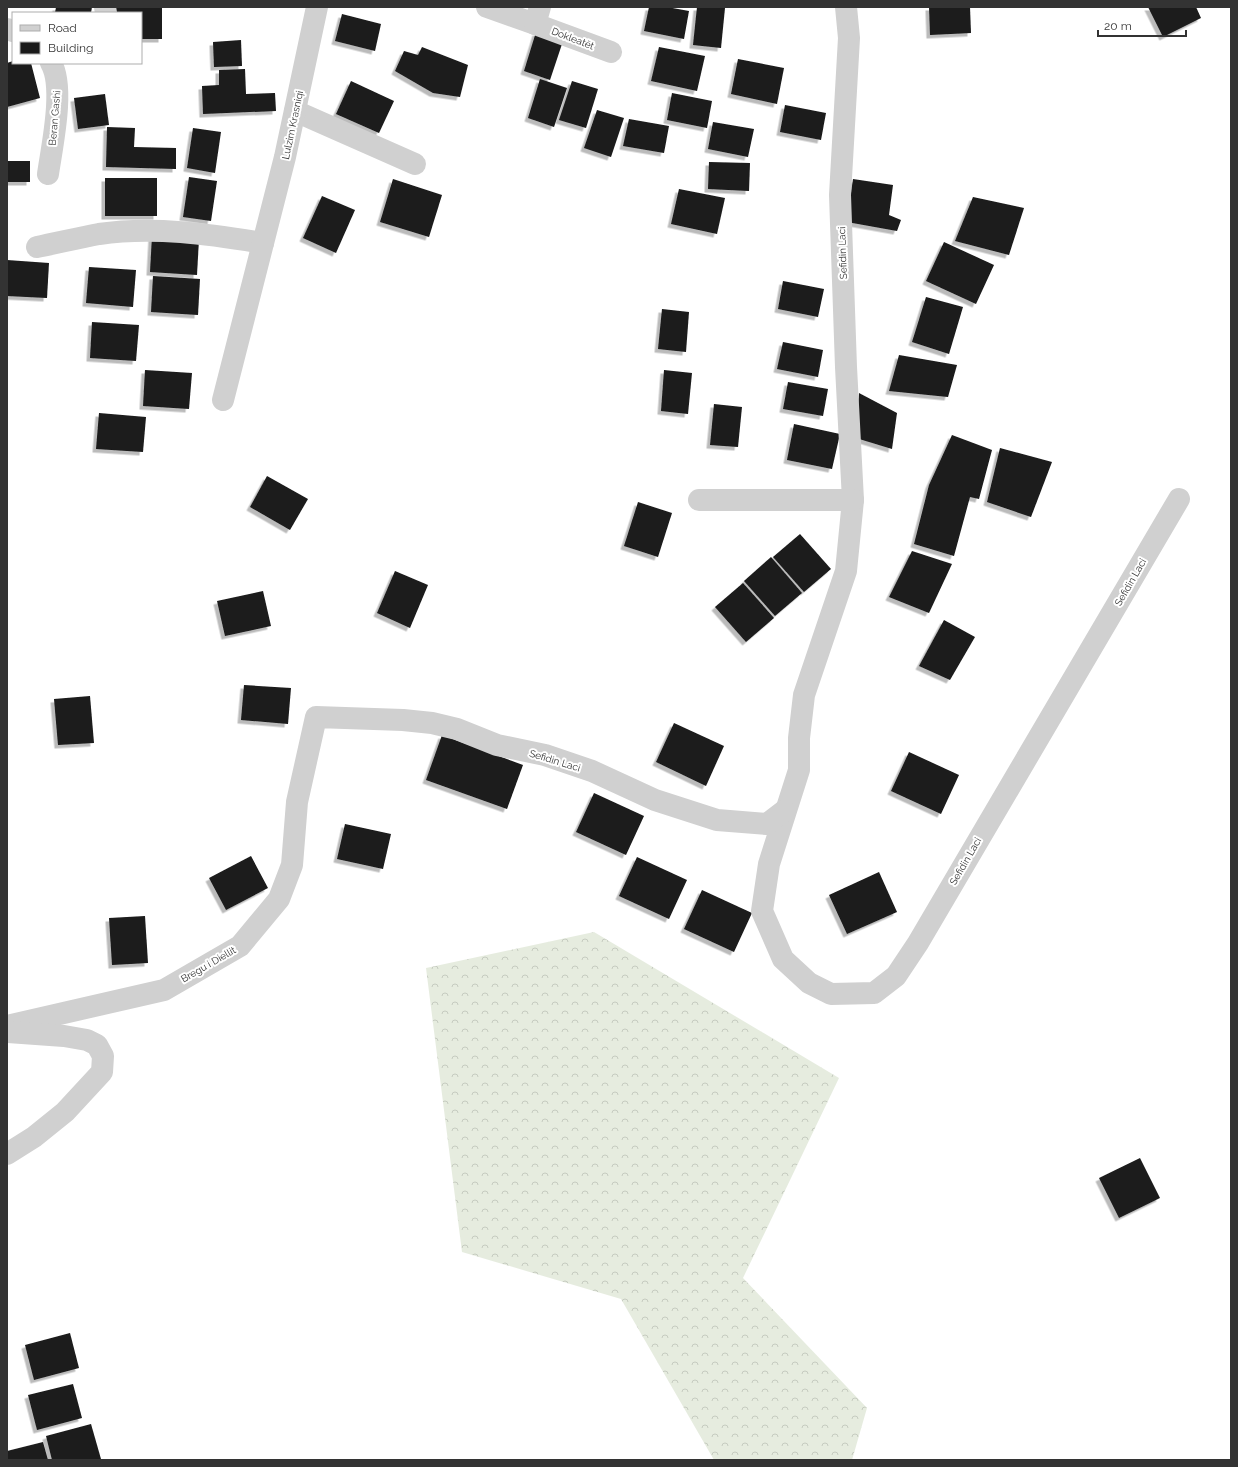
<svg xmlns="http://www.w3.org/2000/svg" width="1238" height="1467" font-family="Raleway,sans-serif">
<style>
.forest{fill:url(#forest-crowns)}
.building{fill:#1a1a1a;filter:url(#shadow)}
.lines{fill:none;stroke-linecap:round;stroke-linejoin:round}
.street{stroke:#d0d0d0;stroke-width:22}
.labels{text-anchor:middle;stroke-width:4;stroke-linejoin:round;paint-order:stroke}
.street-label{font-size:10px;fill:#333;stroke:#fff}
</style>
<defs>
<pattern id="forest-crowns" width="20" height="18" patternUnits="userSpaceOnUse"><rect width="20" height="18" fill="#e6ecdf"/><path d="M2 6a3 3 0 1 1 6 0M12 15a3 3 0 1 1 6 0" fill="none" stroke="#c6cbc0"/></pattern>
<filter id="shadow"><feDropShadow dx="-3.5" dy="3.5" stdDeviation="0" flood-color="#0004"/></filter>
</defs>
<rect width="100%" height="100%" fill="#fff"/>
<path class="forest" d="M594,932l245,146 -96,200 124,130 -15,52h-138l-93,-161 -159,-47 -36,-284z"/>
<g class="building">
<path d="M56,7h36l-1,6h-36z"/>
<path d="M111,7h51v32h-21v-26h-30z"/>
<path d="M649,7h18l22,4 -5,28 -40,-8z"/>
<path d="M697,7l28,1 -4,40 -28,-3z"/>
<path d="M929,7h41l1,26 -41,2z"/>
<path d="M1148,7h48l5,11 -38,19z"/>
<path d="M342,14l39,10 -6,27 -40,-10z"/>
<path d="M536,32l27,9 -13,39 -26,-9z"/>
<path d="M241,40l1,26 -28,1 -1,-25z"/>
<path d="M422,47l46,18 -8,32 -27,-4 -38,-22 9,-20 14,4z"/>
<path d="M659,47l46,9 -8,35 -46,-10z"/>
<path d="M738,59l46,9 -7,36 -46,-10z"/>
<path d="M13,61v2h18l9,35 -33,9v-44z"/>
<path d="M245,69l1,25 29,-1 1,18 -73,3 -1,-28 17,-1v-15z"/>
<path d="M540,79l27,9 -13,39 -26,-9z"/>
<path d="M351,81l43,20 -15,32 -43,-19z"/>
<path d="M572,81l26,8 -12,39 -27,-8z"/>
<path d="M672,93l40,8 -5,27 -40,-8z"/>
<path d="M105,94l4,31 -31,4 -4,-31z"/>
<path d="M785,105l41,8 -5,27 -41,-8z"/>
<path d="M597,110l27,8 -13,39 -27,-9z"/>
<path d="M629,119l40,7 -5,27 -41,-7z"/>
<path d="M713,122l41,7 -6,28 -40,-8z"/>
<path d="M107,127l28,1 -1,19 42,1v21l-70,-2z"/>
<path d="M193,128l28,4 -6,41 -28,-5z"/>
<rect x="7" y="161" width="23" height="21"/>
<path d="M709,162l41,1 -1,28 -41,-2z"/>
<path d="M189,177l28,4 -6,40 -28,-4z"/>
<rect x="105" y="178" width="52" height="38"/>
<path d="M393,179l49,16 -13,42 -49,-15z"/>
<path d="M853,179l40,6 -4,30 12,5 -4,11 -50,-9z"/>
<path d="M679,189l46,9 -8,36 -46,-10z"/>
<path d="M322,196l33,14 -19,43 -33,-15z"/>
<path d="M973,197l51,11 -15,47 -54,-14z"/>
<path d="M152,236l47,3 -2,36 -47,-3z"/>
<path d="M944,242l50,23 -18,39 -50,-23z"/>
<path d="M7,260l42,3 -2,35 -40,-2z"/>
<path d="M89,267l47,3 -3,37 -47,-4z"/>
<path d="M153,276l47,3 -2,36 -47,-3z"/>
<path d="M783,281l41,8 -6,28 -40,-8z"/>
<path d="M926,297l37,10 -14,47 -37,-12z"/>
<path d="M662,309l27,3 -3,40 -28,-3z"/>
<path d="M92,322l47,3 -3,36 -46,-3z"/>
<path d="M783,342l40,8 -5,27 -41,-8z"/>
<path d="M899,355l58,10 -9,32 -59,-6z"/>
<path d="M145,370l47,3 -3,36 -46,-3z"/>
<path d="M664,370l28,3 -4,41 -27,-3z"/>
<path d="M788,382l40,7 -5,27 -40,-7z"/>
<path d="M859,393l38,20 -5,36 -36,-11z"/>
<path d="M714,404l28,3 -4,40 -28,-2z"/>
<path d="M99,413l47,4 -3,35 -47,-3z"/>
<path d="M794,424l46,10 -8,35 -45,-9z"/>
<path d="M952,435l40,15 -13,49 -9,-2 -16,59 -40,-12 15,-59z"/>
<path d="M1000,448l52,14 -21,55 -44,-15z"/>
<path d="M267,476l41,23 -18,31 -40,-23z"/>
<path d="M638,502l34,11 -14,44 -34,-11z"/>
<path d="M800,534l31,35 -27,23 -31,-35z"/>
<path d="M912,551l40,13 -23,49 -40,-16z"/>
<path d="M771,557l31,36 -27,23 -31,-35z"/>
<path d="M395,571l33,14 -18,43 -33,-15z"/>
<path d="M743,583l31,35 -28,24 -31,-35z"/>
<path d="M263,591l8,35 -46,10 -8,-35z"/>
<path d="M944,620l31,17 -25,43 -31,-14z"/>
<path d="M244,685l47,3 -3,36 -47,-4z"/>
<path d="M90,696l4,47 -36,2 -4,-46z"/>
<path d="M674,723l50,23 -18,40 -50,-24z"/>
<path d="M442,735l81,30 -16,44 -81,-29z"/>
<path d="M909,752l50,23 -18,39 -50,-23z"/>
<path d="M594,793l50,23 -18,39 -50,-23z"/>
<path d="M345,824l46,10 -8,35 -46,-10z"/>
<path d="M251,856l17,32 -42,22 -17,-32z"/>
<path d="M637,857l50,23 -18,39 -50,-23z"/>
<path d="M879,872l18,40 -50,22 -18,-39z"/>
<path d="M702,890l50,23 -18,39 -50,-23z"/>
<path d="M145,916l3,47 -36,2 -3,-47z"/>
<path d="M1140,1158l20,40 -41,20 -20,-40z"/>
<path d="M70,1333l9,35 -45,12 -9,-35z"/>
<path d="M73,1384l9,34 -45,12 -9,-35z"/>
<path d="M91,1424l10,35 -49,1 -6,-24z"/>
<path d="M43,1442l5,18h-41v-9z"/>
</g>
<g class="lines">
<g class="street">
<path d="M105,7l1,6"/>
<path d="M487,7l48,17 5,-17"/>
<path d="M846,7l3,31 -9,157 6,172 7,133 -7,71 -42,124 -5,43v32l-30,94 -7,47 21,48 26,24 22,11 43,-1 22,-17 22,-33 261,-444"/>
<path d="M535,24l76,28"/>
<path d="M7,29l6,2"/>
<path d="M295,111l120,53"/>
<path d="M48,174c4,-28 17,-87 3,-111"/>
<path d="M37,247c20,-4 41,-9 62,-13 54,-8 110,0 164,9"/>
<path d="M223,400l62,-243 32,-150"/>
<path d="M699,500h154"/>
<path d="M7,1026l157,-36 76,-44 39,-47 13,-34 5,-63 19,-85 87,3 29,3 25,6 40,16 48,10 47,16 63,29 62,20 50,4 17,-13"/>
<path d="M7,1154l27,-17 31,-25 37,-40 1,-16 -6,-11 -10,-5 -23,-4 -56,-4"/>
</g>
</g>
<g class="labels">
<g class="street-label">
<text transform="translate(573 38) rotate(21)" y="4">Dokleatët</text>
<text transform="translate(54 118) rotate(-85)" y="4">Beran Gashi</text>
<text transform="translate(292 125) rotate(-78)" y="4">Lulzim Krasniqi</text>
<text transform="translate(842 253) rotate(-92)" y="4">Sefidin Laci</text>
<text transform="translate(1130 582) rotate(-60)" y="4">Sefidin Laci</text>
<text transform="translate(555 760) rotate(17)" y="4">Sefidin Laci</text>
<text transform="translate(965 861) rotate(-60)" y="4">Sefidin Laci</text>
<text transform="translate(208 964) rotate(-30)" y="4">Bregu i Diellit</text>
</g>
</g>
<rect width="1238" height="1467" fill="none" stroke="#333333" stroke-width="16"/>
<rect x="12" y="12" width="130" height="52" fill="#ffffff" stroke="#adadad"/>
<rect x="20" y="25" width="20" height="6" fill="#d0d0d0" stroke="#adadad"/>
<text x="48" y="32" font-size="12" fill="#333333">Road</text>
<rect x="20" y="42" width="20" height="12" fill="#1a1a1a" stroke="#adadad"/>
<text x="48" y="52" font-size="12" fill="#333333">Building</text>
<path d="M1098 30v6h88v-6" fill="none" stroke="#333333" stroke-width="2"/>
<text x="1104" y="30" font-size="12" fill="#333333" stroke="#ffffff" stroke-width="3" paint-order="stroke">20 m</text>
</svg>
